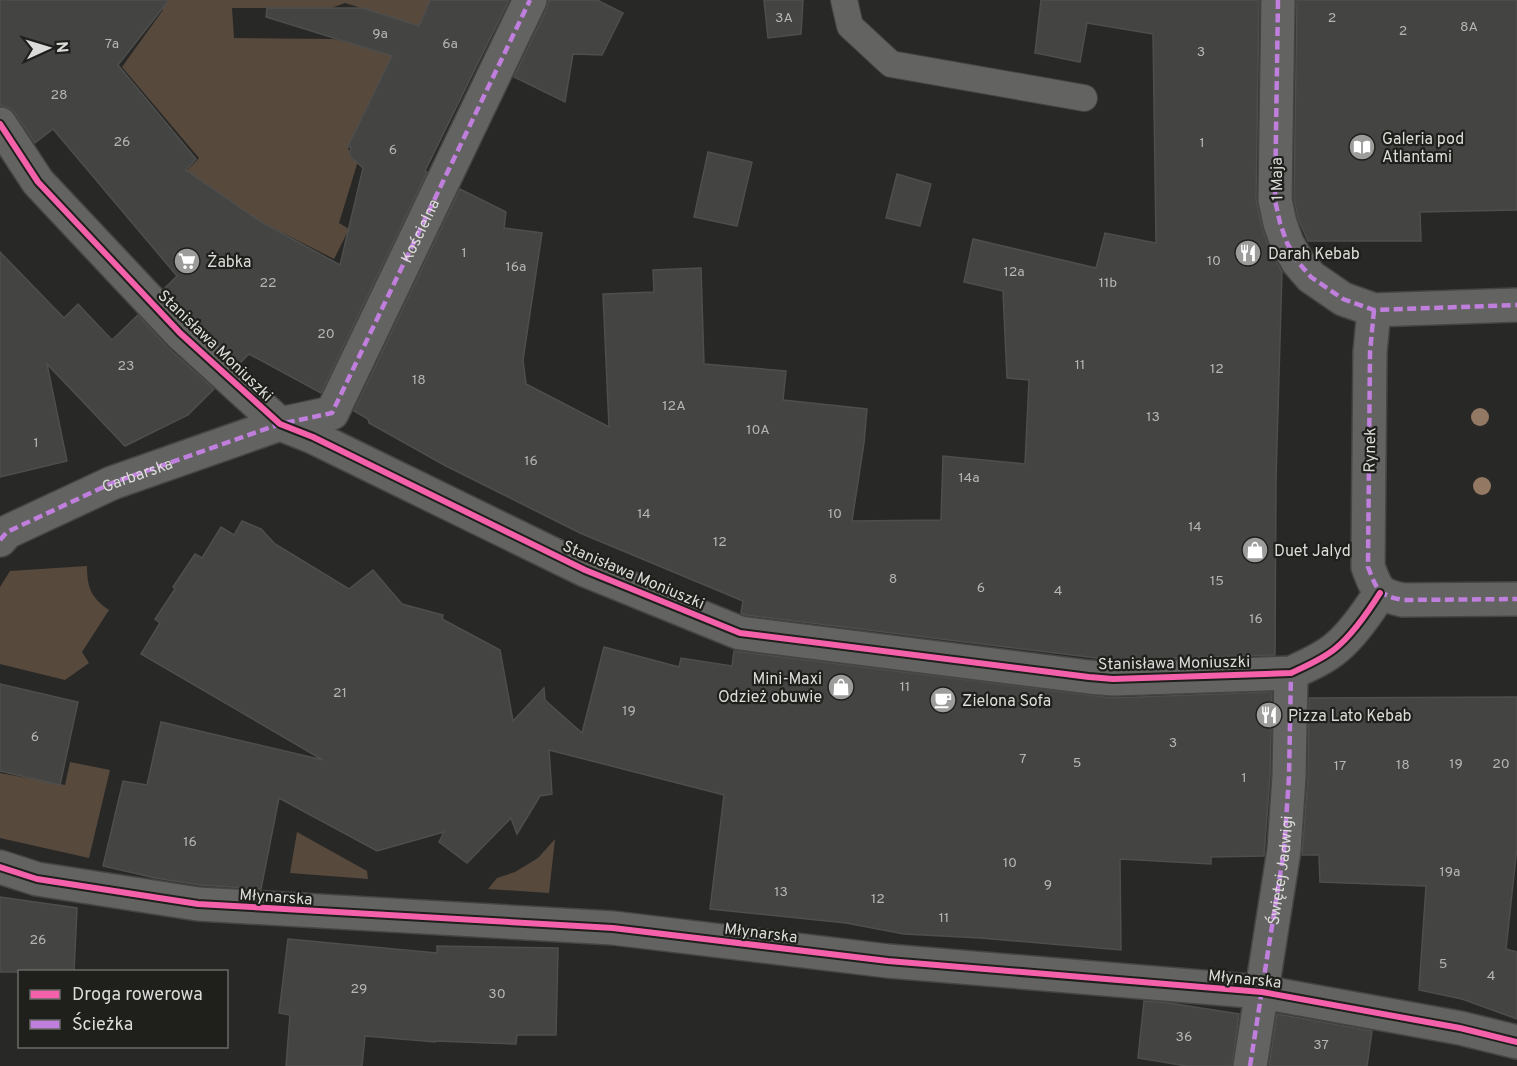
<svg xmlns="http://www.w3.org/2000/svg" width="1517" height="1066" font-family="Overpass,sans-serif">
<style>
.green{fill:#58493d}
.building{fill:#444443;stroke:#4e4e4d;stroke-width:1.5}
.lines{fill:none;stroke-linecap:round;stroke-linejoin:round}
.lane-casing{stroke:#454544;stroke-width:28}
.street-casing{stroke:#454544;stroke-width:36}
.lane{stroke:#636362;stroke-width:26}
.street{stroke:#636362;stroke-width:33}
.quiet{stroke:#c07fdc;stroke-width:4.5;stroke-dasharray:9 4.5;stroke-linecap:butt}
.cycleway-casing{stroke:#1f1f1c;stroke-width:10}
.cycleway{stroke:#f560ab;stroke-width:6}
.tree{fill:#937864}
.labels{text-anchor:middle;stroke-width:4.5;stroke-linejoin:round;paint-order:stroke}
.number-label{font-size:14px;fill:#b5b5b4}
.poi-label{font-size:16px;fill:#dbdbd9;stroke:#1f1f1c;text-anchor:start}
.street-label{font-size:16px;fill:#dbdbd9;stroke:#1f1f1c}
</style>
<rect width="100%" height="100%" fill="#282827"/>
<g class="green">
<path d="M154,0h278l-12,26 -75,-23 -14,5h-99l2,30 99,1 9,2 50,15 -44,93 10,12 -19,62 10,6 -15,30 -76,-39 -35,-23 -54,-8 30,-31 -77,-91 41,-57z"/>
<path d="M87,566c0,21 4,32 22,44l-27,42 7,11 -24,17 -65,-16v-77l10,-16z"/>
<path d="M70,762l40,8 -21,88 -89,-20v-65l65,12z"/>
<path d="M297,832l70,39 1,8 -78,-6z"/>
<path d="M555,839l-6,54 -61,-4 9,-11 18,-6 23,-14z"/>
</g>
<g class="building">
<path d="M0,0h169l-51,65 78,94 -10,11 72,50 82,45 23,-97 -14,-13 2,-7 -3,-2 44,-90 -126,-39 1,-9h96l56,18 11,-26h79l-84,171 2,1 -106,221 -72,-39 -9,9 -47,-43 -29,-31 13,-13 -124,-147 -18,14 -20,-30 -6,-5 -9,-3z"/>
<path d="M549,0h48l26,13 -21,42 -29,-1 -8,48 -51,-25 33,-69z"/>
<path d="M764,0h39l-2,34 -33,4z"/>
<path d="M1041,0h218l-3,200 6,27 7,22 13,23 -6,207 -1,176 -162,5 -368,-45 -4,-2 2,-12 -163,-68 -134,-67 -77,-43 -1,-4 -14,-8 106,-222 46,23 -2,16 38,5 -19,127 3,24 83,43 -6,-133 51,-2 -1,-22 48,-2 3,96 82,7 -3,29 84,9 -3,34 -12,78 89,-1 2,-64 82,8 4,-84 -22,-2 -4,-87 -39,-9 9,-43 123,29 9,-35 51,10 -3,-209 -66,-11 -7,39 -45,-9z"/>
<path d="M1297,0h220v210l-97,2 1,29h-113l-10,-23 -4,-20z"/>
<path d="M708,152l44,10 -15,64 -43,-9z"/>
<path d="M897,174l34,10 -11,42 -34,-8z"/>
<path d="M0,252l64,66 14,-14 34,36 26,-25 29,32 47,42 -26,26 -63,31 -78,-82 20,97 -67,16z"/>
<path d="M242,521l19,8 14,15 74,45 24,-19 29,34 41,11 -1,4 58,31 13,71 31,-33 1,12 37,33 22,-86 75,20 2,-9 51,8 2,-15 378,47 160,-6 -2,84 -6,80 -53,1v7l-91,-5 1,91 -141,-12 -76,-4 -58,-11 -136,-14 14,-114 -175,-45 3,44 -12,2 -23,38 -6,-16 -44,45 -28,-21 5,-10 -67,19 -98,-53 -18,91 -61,-4 -45,-7 -52,-12 20,-85 24,4 14,-63 162,38 -182,-106 19,-31 -5,-4 20,-30 -2,-2 22,-33 7,4 19,-31 13,8z"/>
<path d="M0,684l78,18 -18,83 -60,-14z"/>
<path d="M1517,697v150l-11,102 11,3v67l-55,-20 -43,-9 7,-104 -106,-4 -1,-27h-17l6,-77 1,-80z"/>
<path d="M0,897l77,11 -3,64h-74z"/>
<path d="M288,939l149,14v-7l121,2 -2,87h-39l-1,9 -81,-3v1l-70,-6 -3,30h-76l4,-51 -11,-2z"/>
<path d="M1144,1001l25,2 70,11 -7,52h-46l-48,-8z"/>
<path d="M1277,1014l95,17 -5,35h-98z"/>
</g>
<g class="lines">
<defs>
<path id="lane" d="M844,0l6,26 41,38 193,34"/>
<g id="street">
<path d="M1278,0l-3,200 5,23 7,20 11,19 13,15 32,22 31,11 143,-5"/>
<path d="M0,124l38,58 142,151 100,91 33,13 272,133 155,63 349,44 24,2 178,-6c15,-7 32,-14 45,-25 17,-14 32,-36 44,-55"/>
<path d="M1374,310l-4,42 -2,215c9,23 10,28 35,33l114,-1"/>
<path id="s1" d="M0,540l7,-8 105,-49 168,-59 52,-11 198,-413"/>
<path d="M0,867l37,12 161,25 415,24 275,33 374,31 198,36 57,14"/>
<path id="s2" d="M1250,1066l34,-216 5,-73 2,-104"/>
</g>
</defs>
<use href="#lane" class="lane-casing"/>
<use href="#street" class="street-casing"/>
<use href="#lane" class="lane"/>
<use href="#street" class="street"/>
<g class="quiet">
<path d="M1278,0l-3,200 5,23 7,20 11,19 13,15 32,22 31,11 143,-5"/>
<path d="M1374,310l-4,42 -2,215c9,23 10,28 35,33l114,-1"/>
<path d="M0,540l7,-8 105,-49 168,-59 52,-11 198,-413"/>
<path d="M1250,1066l34,-216 5,-73 2,-104"/>
</g>
<defs>
<g id="cycleway">
<path d="M0,124l38,58 142,151 100,91 33,13 272,133 155,63 349,44 24,2 178,-6c15,-7 32,-14 45,-25 17,-14 32,-36 44,-55"/>
<path d="M0,867l37,12 161,25 415,24 275,33 374,31 198,36 57,14"/>
</g>
</defs>
<use href="#cycleway" class="cycleway-casing"/>
<use href="#cycleway" class="cycleway"/>
</g>
<g class="tree">
<circle cx="1480" cy="417" r="9"/>
<circle cx="1482" cy="486" r="9"/>
</g>
<defs>
<symbol id="library-disc" viewBox="-11 -11 22 22"><circle r="9.5" fill="#9c9c9b" stroke="#1f1f1c"/><path d="M-6-4Q-3-5.5-.7-3.5V5Q-3 3-6 4ZM6-4Q3-5.5 .7-3.5V5Q3 3 6 4Z" fill="#fff"/></symbol>
<symbol id="restaurant-disc" viewBox="-11 -11 22 22"><circle r="9.5" fill="#9c9c9b" stroke="#1f1f1c"/><path d="M-5-6h1v4h1v-4h1v4h1v-4h1v5L-1.5 .5V6h-2V.5L-5-1ZM5-6V6H3V1.5H1.5Q1.5-4 5-6Z" fill="#fff"/></symbol>
<symbol id="supermarket-disc" viewBox="-11 -11 22 22"><circle r="9.5" fill="#9c9c9b" stroke="#1f1f1c"/><path d="M-6-5.5h2.5l.6 2H6L4.5 2H-2.5L-4.4-4H-6ZM-1.5 3.2a1.3 1.3 0 1 0 .1 0ZM3 3.2a1.3 1.3 0 1 0 .1 0Z" fill="#fff"/></symbol>
<symbol id="shop-disc" viewBox="-11 -11 22 22"><circle r="9.5" fill="#9c9c9b" stroke="#1f1f1c"/><path d="M-5-2.5h2.3a2.7 3.5 0 0 1 5.4 0H5L5.5 6h-11ZM-1.5-2.5h3a1.5 2.3 0 0 0-3 0Z" fill="#fff"/></symbol>
<symbol id="cafe-disc" viewBox="-11 -11 22 22"><circle r="9.5" fill="#9c9c9b" stroke="#1f1f1c"/><path d="M-5.5-4.5H6V0H3Q3 3.5 0 3.5H-2.5Q-5.5 3.5-5.5 0ZM3-3.2v2h1.7v-2ZM-6 4.5H4V6H-6Z" fill="#fff"/></symbol>
</defs>
<g fill-rule="evenodd">
<use href="#library-disc" x="1347" y="132" width="30" height="30"/>
<use href="#restaurant-disc" x="1233" y="238" width="30" height="30"/>
<use href="#supermarket-disc" x="172" y="246" width="30" height="30"/>
<use href="#shop-disc" x="1240" y="535" width="30" height="30"/>
<use href="#shop-disc" x="826" y="672" width="30" height="30"/>
<use href="#cafe-disc" x="928" y="685" width="30" height="30"/>
<use href="#restaurant-disc" x="1254" y="700" width="30" height="30"/>
</g>
<g class="labels">
<g class="number-label">
<text x="784" y="22">3A</text>
<text x="1332" y="22">2</text>
<text x="1469" y="31">8A</text>
<text x="1403" y="35">2</text>
<text x="380" y="38">9a</text>
<text x="112" y="48">7a</text>
<text x="450" y="48">6a</text>
<text x="1201" y="56">3</text>
<text x="59" y="99">28</text>
<text x="122" y="146">26</text>
<text x="1202" y="147">1</text>
<text x="393" y="154">6</text>
<text x="464" y="257">1</text>
<text x="1214" y="265">10</text>
<text x="516" y="271">16a</text>
<text x="1014" y="276">12a</text>
<text x="268" y="287">22</text>
<text x="1108" y="287">11b</text>
<text x="326" y="338">20</text>
<text x="1080" y="369">11</text>
<text x="126" y="370">23</text>
<text x="1217" y="373">12</text>
<text x="419" y="384">18</text>
<text x="674" y="410">12A</text>
<text x="1153" y="421">13</text>
<text x="758" y="434">10A</text>
<text x="36" y="447">1</text>
<text x="531" y="465">16</text>
<text x="969" y="482">14a</text>
<text x="644" y="518">14</text>
<text x="835" y="518">10</text>
<text x="1195" y="531">14</text>
<text x="720" y="546">12</text>
<text x="893" y="583">8</text>
<text x="1217" y="585">15</text>
<text x="981" y="592">6</text>
<text x="1058" y="595">4</text>
<text x="1256" y="623">16</text>
<text x="905" y="691">11</text>
<text x="340" y="697">21</text>
<text x="629" y="715">19</text>
<text x="35" y="741">6</text>
<text x="1173" y="747">3</text>
<text x="1023" y="763">7</text>
<text x="1077" y="767">5</text>
<text x="1456" y="768">19</text>
<text x="1501" y="768">20</text>
<text x="1403" y="769">18</text>
<text x="1340" y="770">17</text>
<text x="1244" y="782">1</text>
<text x="190" y="846">16</text>
<text x="1010" y="867">10</text>
<text x="1450" y="876">19a</text>
<text x="1048" y="889">9</text>
<text x="781" y="896">13</text>
<text x="878" y="903">12</text>
<text x="944" y="922">11</text>
<text x="38" y="944">26</text>
<text x="1443" y="968">5</text>
<text x="1491" y="980">4</text>
<text x="359" y="993">29</text>
<text x="497" y="998">30</text>
<text x="1184" y="1041">36</text>
<text x="1321" y="1049">37</text>
</g>
<g class="poi-label">
<text x="1382" y="144">Galeria pod<tspan x="1382" dy="18">Atlantami</tspan></text>
<text x="1268" y="259">Darah Kebab</text>
<text x="207" y="267">Żabka</text>
<text x="1274" y="556">Duet Jalyd</text>
<text x="822" y="684" text-anchor="end">Mini-Maxi<tspan x="822" dy="18">Odzież obuwie</tspan></text>
<text x="962" y="706">Zielona Sofa</text>
<text x="1288" y="721">Pizza Lato Kebab</text>
</g>
<g class="street-label">
<text transform="translate(1276 179) rotate(-91)" y="6">1 Maja</text>
<text dy="6" stroke="none"><textPath href="#s1" startOffset="560">Kościelna</textPath></text>
<text transform="translate(216 345) rotate(44)" y="6">Stanisława Moniuszki</text>
<text transform="translate(1369 450) rotate(-89)" y="6">Rynek</text>
<text dy="6" stroke="none"><textPath href="#s1" startOffset="153">Garbarska</textPath></text>
<text transform="translate(634 574) rotate(23)" y="6">Stanisława Moniuszki</text>
<text transform="translate(1174 662) rotate(-1)" y="6">Stanisława Moniuszki</text>
<text dy="6" stroke="none"><textPath href="#s2" startOffset="198">Świętej Jadwigi</textPath></text>
<text transform="translate(276 896) rotate(4)" y="6">Młynarska</text>
<text transform="translate(761 932) rotate(7)" y="6">Młynarska</text>
<text transform="translate(1245 978) rotate(6)" y="6">Młynarska</text>
</g>
</g>
<rect x="18" y="970" width="210" height="78" fill="#1f1f1c" stroke="#6a6a68" stroke-width="1.5"/>
<rect x="30" y="990" width="30" height="9" fill="#f560ab" stroke="#6a6a68" stroke-width="1.5"/>
<text x="72" y="1000" font-size="18" fill="#dbdbd9">Droga rowerowa</text>
<rect x="30" y="1020" width="30" height="9" fill="#c07fdc" stroke="#6a6a68" stroke-width="1.5"/>
<text x="72" y="1030" font-size="18" fill="#dbdbd9">Ścieżka</text>
<g transform="translate(48 48) rotate(86)" stroke="#1f1f1c" stroke-width="4.5" paint-order="stroke">
<path d="M0-4.5L10 22L0 15L-10 22Z" fill="#dbdbd9"/>
<text y="-9" font-size="16" font-weight="bold" text-anchor="middle" fill="#dbdbd9">N</text>
</g>
</svg>
